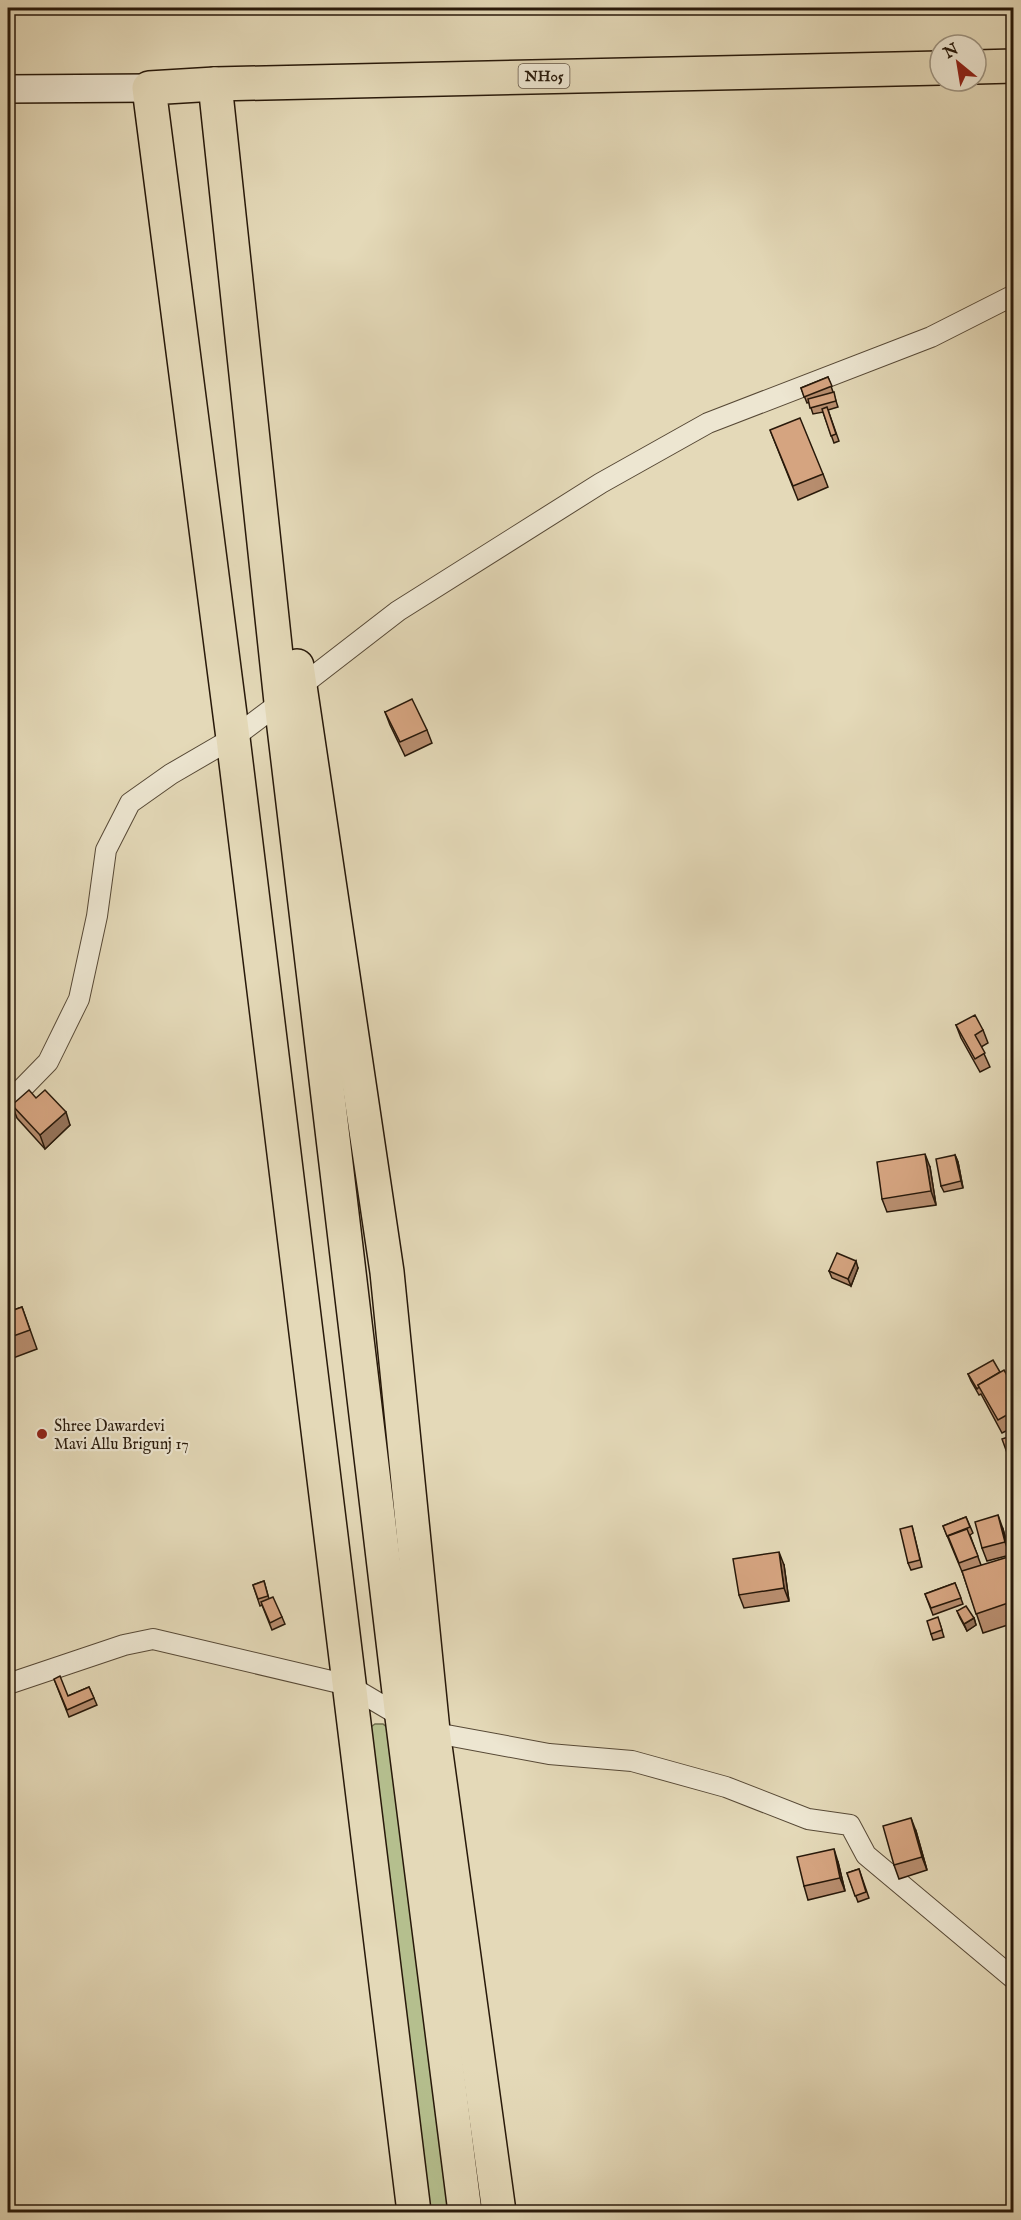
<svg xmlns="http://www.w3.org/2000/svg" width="1021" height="2220" font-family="'IM FELL English',serif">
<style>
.green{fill:#b5bf8e;stroke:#6e6c4c;stroke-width:1.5}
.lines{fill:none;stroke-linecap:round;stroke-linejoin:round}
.street-casing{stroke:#574936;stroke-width:22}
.secondary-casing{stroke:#28190a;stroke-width:30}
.highway-casing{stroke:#28190a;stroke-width:36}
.street{stroke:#ede6d1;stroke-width:20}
.secondary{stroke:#ede6d1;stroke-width:27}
.highway{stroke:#e4d9b8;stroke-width:33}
.wall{fill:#b78d6e;stroke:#28190a;stroke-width:1.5}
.shaded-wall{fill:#95735a;stroke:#28190a;stroke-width:1.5}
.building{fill:#d5a480;stroke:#28190a;stroke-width:1.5}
.poi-dot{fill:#8f2418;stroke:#ede6d1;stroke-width:2}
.labels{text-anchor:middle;stroke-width:4.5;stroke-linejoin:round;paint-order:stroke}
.shield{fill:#ede6d1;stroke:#635646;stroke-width:1.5}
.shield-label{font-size:15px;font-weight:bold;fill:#28190a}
.poi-label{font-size:16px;fill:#28190a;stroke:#ede6d1;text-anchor:start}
</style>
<rect width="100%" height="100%" fill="#e4d9b8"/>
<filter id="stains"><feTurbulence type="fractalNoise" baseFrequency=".00333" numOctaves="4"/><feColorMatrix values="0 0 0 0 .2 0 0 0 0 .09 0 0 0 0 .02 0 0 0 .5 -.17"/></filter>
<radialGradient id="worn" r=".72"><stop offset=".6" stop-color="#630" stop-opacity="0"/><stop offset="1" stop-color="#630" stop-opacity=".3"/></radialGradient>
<path class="green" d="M375,1724h8l6,5 62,483h-21l-62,-483z"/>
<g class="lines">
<defs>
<g id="street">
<path d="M301,686l97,-75 203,-128 107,-60 223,-86 83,-42"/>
<path d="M8,1103l40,-41 31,-63 18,-83 9,-66 24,-47 41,-29 62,-36 48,-36"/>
<path d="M8,1684l116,-39 29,-6 195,46 54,32 39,17 108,20 83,7 94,26 82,32 42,6 16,30 148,124"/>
</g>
<path id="secondary" d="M8,89l141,-1"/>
<g id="highway">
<path d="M976,67l38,-1"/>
<path d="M215,84l66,618 121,1015 63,495"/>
<path d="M297,666l90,606 46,459 66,481"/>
<path d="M414,2212l-181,-1474 -84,-650 66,-4 725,-16"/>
</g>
</defs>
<use href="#street" class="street-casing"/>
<use href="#secondary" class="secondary-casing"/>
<use href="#highway" class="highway-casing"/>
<use href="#street" class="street"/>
<use href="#secondary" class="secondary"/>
<use href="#highway" class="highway"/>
</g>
<g class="wall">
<path d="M828,377l10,30 -10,3 11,31 -5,2 -11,-31 -10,2 -4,-12 -2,1 -6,-15z"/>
<path d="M770,430l53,44 5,13 -30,13z"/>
<path d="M385,712l42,18 5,13 -27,13 -15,-31z"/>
<path d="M956,1025l27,5 5,13 -7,4 9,20 -10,5 -19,-34z"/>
<path d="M36,1098l34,27 -25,24 -28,-31 -5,-13z"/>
<path d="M955,1155l3,7 5,26 -19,4 -3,-6z"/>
<path d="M930,1167l6,38 -49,7 -5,-13z"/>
<path d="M858,1268l-7,18 -19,-8 -3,-7z"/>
<path d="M22,1307l15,42 -29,11v-48z"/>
<path d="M1000,1372l14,15v40l-12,6 -21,-39 -2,1 -8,-14 -3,-7z"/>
<path d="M1014,1435v37l-4,-11z"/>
<path d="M966,1517l7,16 -3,2 11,30 33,8v50l-31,10 -20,-59 -20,-48z"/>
<path d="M912,1526l10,41 -11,3 -3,-7z"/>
<path d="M1003,1529l7,26 -23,6 -5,-13z"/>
<path d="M784,1565l5,36 -45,7 -5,-13z"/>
<path d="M264,1581l5,18 13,18 3,7 -13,6 -10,-25 -2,1 -7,-21z"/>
<path d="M955,1583l8,21 -30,11 -8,-21z"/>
<path d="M957,1611l17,7 2,7 -9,6 -7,-13z"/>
<path d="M940,1624l4,13 -11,3 -2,-6z"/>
<path d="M54,1679l14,17 21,-9 8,18 -28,12z"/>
<path d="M916,1831l11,39 -28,9 -5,-14z"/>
<path d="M838,1862l7,29 -37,9 -4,-14z"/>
<path d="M859,1869l10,29 -11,4 -11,-29z"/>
</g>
<g class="shaded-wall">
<path d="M66,1112l4,13 -25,24 -5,-14z"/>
<path d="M925,1154l5,13 6,38 -5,-14z"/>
<path d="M955,1155l3,7 5,26 -2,-7z"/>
<path d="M856,1261l2,7 -7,18 -3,-7z"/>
<path d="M998,1515l5,14 7,26 -5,-13z"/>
<path d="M779,1552l5,13 5,36 -5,-13z"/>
<path d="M974,1618l2,7 -9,6 -3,-7z"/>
<path d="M911,1818l5,13 11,39 -5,-13z"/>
<path d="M834,1849l4,13 7,29 -5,-13z"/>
</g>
<g class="building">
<path d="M828,377l4,9 -28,11 -3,-9z"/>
<path d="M834,392l2,9 -26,7 -2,-9z"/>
<path d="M827,407l9,27 -5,2 -9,-27z"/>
<path d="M800,418l23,56 -30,12 -23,-56z"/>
<path d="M412,699l15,31 -27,12 -15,-30z"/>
<path d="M975,1015l8,15 -8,5 10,18 -10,6 -19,-34z"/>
<path d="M29,1090l7,8 9,-8 21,22 -26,23 -28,-30z"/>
<path d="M925,1154l6,37 -49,8 -5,-37z"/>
<path d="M955,1155l6,26 -20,5 -5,-27z"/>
<path d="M837,1253l19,8 -8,18 -19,-8z"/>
<path d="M22,1307l8,23 -22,8v-26z"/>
<path d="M993,1360l7,12 -22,13 1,2 -2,2 -9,-15z"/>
<path d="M1004,1370l10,17v24l-16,9 -20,-35z"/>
<path d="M1014,1435v24l-4,2 -8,-22z"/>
<path d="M998,1515l7,27 -23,6 -7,-26z"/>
<path d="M966,1517l4,10 -23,9 -4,-10z"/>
<path d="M912,1526l8,34 -12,3 -8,-34z"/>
<path d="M967,1529l11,27 -19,7 -11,-27z"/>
<path d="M779,1552l5,36 -45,7 -6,-36z"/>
<path d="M1008,1557l6,17v27l-38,13 -14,-43z"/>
<path d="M264,1581l4,15 -10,3 -5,-14z"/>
<path d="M955,1583l6,15 -30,10 -6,-14z"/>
<path d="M273,1597l9,20 -12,6 -9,-21z"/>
<path d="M966,1606l8,12 -10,6 -7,-13z"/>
<path d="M938,1617l4,13 -11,4 -4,-13z"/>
<path d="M60,1676l8,20 21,-9 5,11 -27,12 -13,-31z"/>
<path d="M911,1818l11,39 -28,8 -11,-39z"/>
<path d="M834,1849l6,29 -36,8 -7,-29z"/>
<path d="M859,1869l7,23 -11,4 -8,-23z"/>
</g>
<circle class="poi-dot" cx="42" cy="1434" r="6"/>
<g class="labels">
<rect class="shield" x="518.5" y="64" width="51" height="24" rx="4.5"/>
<g class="shield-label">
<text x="544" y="81">NH05</text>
</g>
<g class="poi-label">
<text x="54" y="1431">Shree Dawardevi<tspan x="54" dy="18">Mavi Allu Brigunj 17</tspan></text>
</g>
</g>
<rect width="1021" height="2220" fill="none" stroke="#e4d9b8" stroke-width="30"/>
<rect x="9" y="9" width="1003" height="2202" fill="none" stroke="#28190a" stroke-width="3"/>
<rect x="15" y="15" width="991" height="2190" fill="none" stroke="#28190a" stroke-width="1.5"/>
<g transform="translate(958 63) rotate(330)"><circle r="28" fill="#ede6d1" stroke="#9e9481" stroke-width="1.5"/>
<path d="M0-4.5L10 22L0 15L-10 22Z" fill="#8f2418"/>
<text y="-9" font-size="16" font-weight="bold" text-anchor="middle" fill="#28190a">N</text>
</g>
<rect width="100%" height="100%" filter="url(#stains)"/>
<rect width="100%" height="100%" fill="url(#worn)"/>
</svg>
